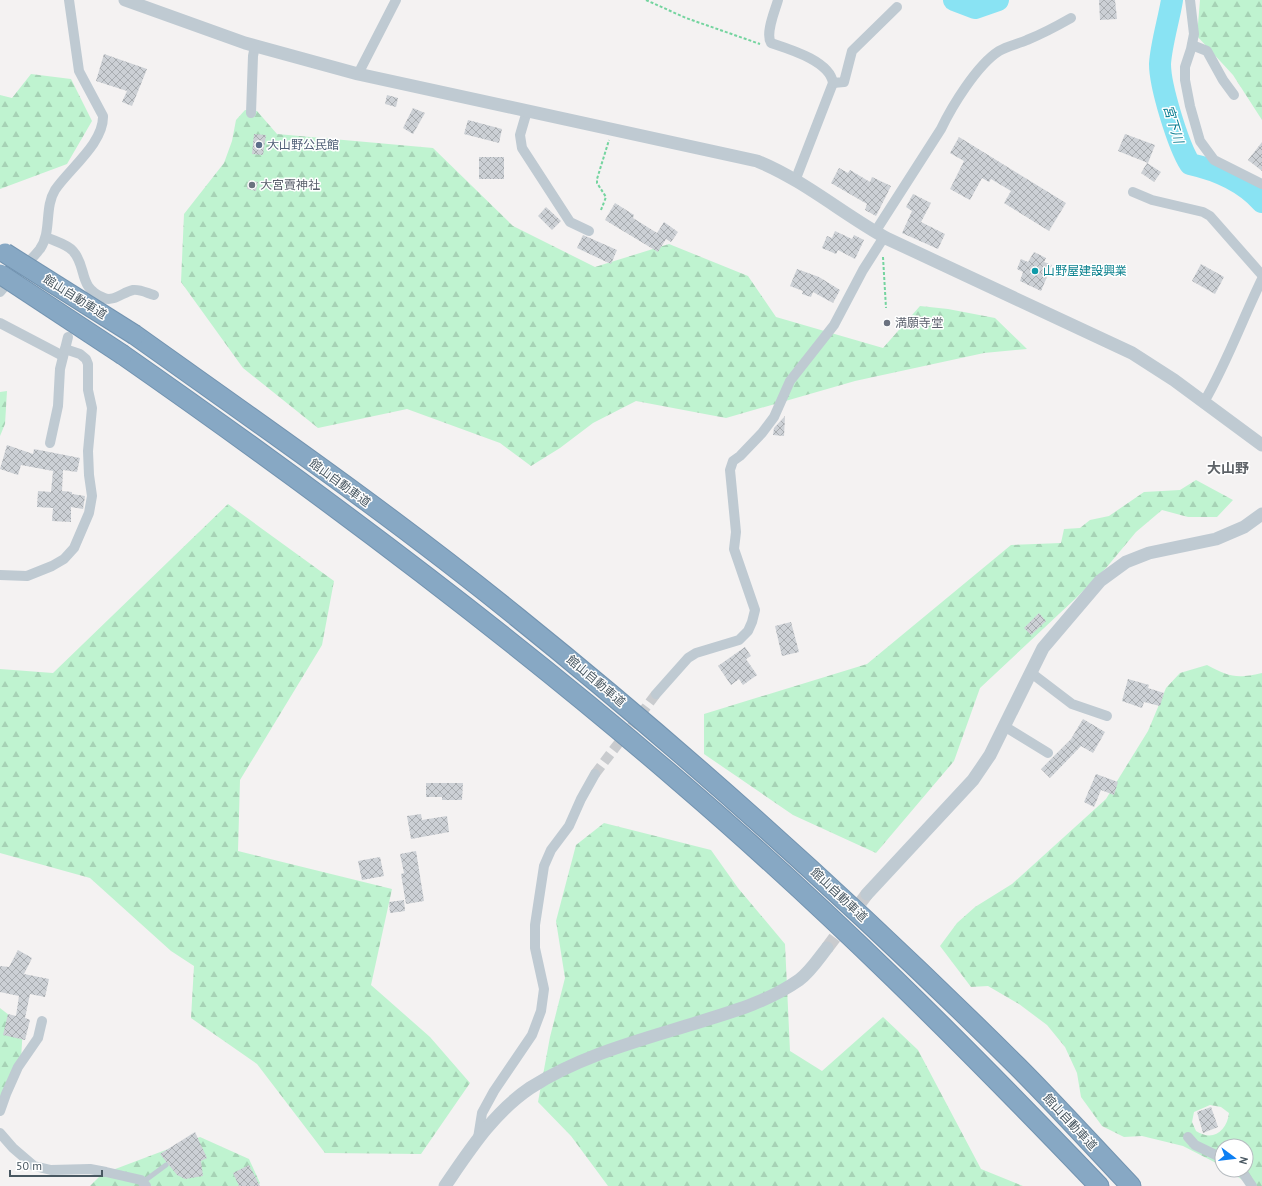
<svg xmlns="http://www.w3.org/2000/svg" width="1262" height="1186" font-family="'PT Sans','Noto Sans JP',sans-serif">
<style>
.forest{fill:url(#forest-firs);fill-rule:evenodd}
.lines{fill:none;stroke-linecap:round;stroke-linejoin:round}
.river{stroke:#89e3f3;stroke-width:22}
.building{fill:url(#building-cross-hatch)}
.minor-tunnel{stroke:#c9cbce;stroke-width:10;stroke-dasharray:10 5;stroke-linecap:butt}
.tertiary-tunnel{stroke:#c9cbce;stroke-width:13;stroke-dasharray:13 6;stroke-linecap:butt}
.motorway-casing{stroke:#7293b0;stroke-width:21}
.path{stroke:#74d49f;stroke-width:2;stroke-dasharray:3 2;stroke-linecap:butt}
.service{stroke:#bfcad2;stroke-width:5}
.minor{stroke:#bfcad2;stroke-width:10}
.tertiary{stroke:#bfcad2;stroke-width:13}
.motorway{stroke:#87a8c4;stroke-width:19}
.motorway-bridge-casing{stroke:#7293b0;stroke-width:21;stroke-linecap:butt}
.motorway-bridge{stroke:#87a8c4;stroke-width:19}
.service-dot{fill:#5c6f8a;stroke:#fff;stroke-width:1.5}
.worship-dot{fill:#6b7280;stroke:#fff;stroke-width:1.5}
.culture-dot{fill:#0f9aa8;stroke:#fff;stroke-width:1.5}
.labels{text-anchor:middle;stroke-width:3;stroke-linejoin:round;paint-order:stroke}
.service-label{font-size:12px;fill:#4e5e75;stroke:#fff;text-anchor:start}
.worship-label{font-size:12px;fill:#5b616d;stroke:#fff;text-anchor:start}
.culture-label{font-size:12px;fill:#0d838f;stroke:#fff;text-anchor:start}
.street-label{font-size:12px;fill:#485761;stroke:#fff}
.water-label{font-size:13px;font-style:italic;fill:#067c90;stroke:#fff}
.quarter-label{font-size:14px;font-weight:bold;fill:#5e6368;stroke:#fff}
</style>
<defs>
<pattern id="forest-firs" width="22" height="20" patternUnits="userSpaceOnUse"><rect width="22" height="20" fill="#bff3d0"/><path d="M5 1l3.5 6h-7zM16 11l3.5 6h-7z" fill="#a6d2b5"/></pattern>
<pattern id="building-cross-hatch" width="8" height="8" patternUnits="userSpaceOnUse"><rect width="8" height="8" fill="#ccd0d5"/><path d="M0 0l8 8M0 8l8-8" fill="none" stroke="#a8acb0"/></pattern>
</defs>
<rect width="100%" height="100%" fill="#f4f2f2"/>
<g class="forest">
<path d="M1200,0h62v120l-29,-45 -36,-39z"/>
<path d="M31,74l40,5 21,42 -25,43 -67,25v-94l12,3z"/>
<path d="M245,110l12,1 20,23 156,14 80,78 82,41 74,-23 79,32 28,41 107,31 37,-42 28,3 47,9 32,31 -43,4 -129,28 -129,37 -90,-17 -43,22 -33,25 -29,18 -31,-23 -93,-34 -89,19 -75,-60 -62,-86 3,-68 40,-51 8,-22 4,-21z"/>
<path d="M7,391l-2,33 -5,12v-44z"/>
<path d="M1196,480l37,20 -16,17h-29l-26,-7 -26,22 -30,36 -31,31 -95,89 -26,73 -78,92 -83,-38 -89,-61v-40l163,-50 144,-119 50,-2 3,-14 16,-1 10,-8 19,-4 35,-24 36,-2z"/>
<path d="M228,504l106,77 -12,64 -82,135 -2,71 154,38 -21,96 59,52 40,46 -49,71 -96,-1 -68,-89 -66,-46 3,-52 -23,-15 -81,-73 -90,-25v-184l53,4z"/>
<path d="M1207,665c23,12 29,14 55,8v513h-11l-23,-16h18v-24h-24v20l-39,-20 -41,-10 -18,1 -22,-11 -21,-29 -4,-24 -12,-26 -18,-22 -28,-21 -31,-18 -17,1 -31,-41 17,-23 18,-16 37,-23 94,-85 42,-68 18,-43 14,-15zM1210,1105l11,2 8,6c-2,18 -16,29 -33,18l-4,-9 2,-10z"/>
<path d="M604,823l107,27 27,38 47,56 5,107 32,20 61,-54 35,33 63,119 42,17h-415l-37,-50 -33,-34 12,-65 15,-59 -9,-57 20,-76z"/>
<path d="M0,1008l23,18 -2,34 -21,46z"/>
<path d="M200,1137l49,22 11,24 -2,3h-168l12,-12z"/>
</g>
<g class="lines">
<g class="river">
<path d="M954,0l21,8 23,-8"/>
<path d="M1172,0c-3,19 -11,45 -12,64 0,22 18,81 30,100 27,6 53,17 72,38"/>
</g>
</g>
<g class="building">
<path d="M1099,0h16l2,19 -17,1z"/>
<path d="M104,54l43,15 -15,37 -10,-4 5,-11 -31,-10z"/>
<path d="M387,95l11,3 -2,9 -11,-3z"/>
<path d="M413,108l12,5 -12,21 -10,-6z"/>
<path d="M468,120l34,9 -3,14 -35,-9z"/>
<path d="M254,134l12,1 -3,20 -11,-1z"/>
<path d="M1125,134l30,11 -7,18 -30,-12z"/>
<path d="M959,137l107,66 -17,28 -45,-28 7,-12 -20,-12 -2,3 -7,-4 -12,22 -20,-11 14,-28 -14,-8z"/>
<path d="M1262,142v29l-14,-11z"/>
<rect x="479" y="157" width="25" height="22"/>
<path d="M1147,163l14,9 -7,10 -13,-9z"/>
<path d="M839,168l9,5 2,-3 20,12 2,-5 19,9 -15,30 -11,-6 2,-6 -36,-21z"/>
<path d="M249,180l9,2 -2,9 -9,-2z"/>
<path d="M913,194l18,9 -10,19 24,12 -7,15 -36,-16 10,-22 -6,-4z"/>
<path d="M615,203l19,12 -1,3 24,15 7,-11 14,10 -7,10 -5,-3 -8,13 -53,-32z"/>
<path d="M546,207l15,14 -9,9 -14,-14z"/>
<path d="M835,231l17,8 2,-4 10,5 -9,19 -17,-9 -2,4 -14,-6 5,-12 5,2z"/>
<path d="M583,235l34,15 -6,14 -34,-16z"/>
<path d="M1034,252l12,6 -2,4 8,3 -11,26 -21,-10 3,-9 -6,-3 4,-10 7,3z"/>
<path d="M1201,264l23,13 -9,17 -23,-13z"/>
<path d="M797,269l22,8 21,13 -7,13 -20,-11 -2,5 -9,-3 1,-3 -13,-5z"/>
<path d="M785,416l-1,20 -11,-1 1,-7z"/>
<path d="M7,445l26,9 1,-5 46,9 -3,14 -14,-2 -1,21 10,1v2l13,2 -2,13 -12,-2v15l-19,-1 1,-13 -16,-1 1,-16 13,1 2,-21 -32,-6 -3,10 -18,-6z"/>
<path d="M1039,613l7,8 -15,14 -7,-7z"/>
<path d="M791,622l8,30 -17,4 -7,-30z"/>
<path d="M745,647l6,9 -5,3 11,16 -14,10 -4,-6 -8,6 -13,-19z"/>
<path d="M1128,679l21,6 -1,3 16,5 -4,13 -16,-4 -2,6 -20,-7z"/>
<path d="M1083,719l22,13 -12,21 -12,-7 -31,32 -9,-9 30,-30z"/>
<path d="M1096,774l22,8 -4,13 -13,-5 -7,17 -10,-5z"/>
<path d="M426,783h37l-1,17h-20v-3h-16z"/>
<path d="M421,814l1,6 25,-4 2,16 -38,7 -4,-23z"/>
<path d="M416,851l8,50 -18,3 -5,-30 3,-1 -4,-19z"/>
<path d="M380,857l4,19 -22,4 -4,-19z"/>
<path d="M404,900l1,11 -15,2 -1,-11z"/>
<path d="M18,950l14,8 -8,16 25,5 -4,18 -15,-3 -5,24 5,2 -5,20 -22,-5 5,-21 8,2 3,-20 -19,-4v-26l9,1z"/>
<path d="M1211,1107l7,20 -15,6 -6,-21z"/>
<path d="M195,1132l12,26 -6,3 2,15 -18,3 -8,-4 -17,-21z"/>
<path d="M249,1165l11,21h-21l-6,-13z"/>
</g>
<g class="lines">
<path class="minor-tunnel" d="M595,774l61,-80"/>
<path class="tertiary-tunnel" d="M827,948l40,-54"/>
<defs>
<g id="motorway">
<path d="M135,335c129,92 259,182 382,282 175,141 341,291 500,449 39,39 76,80 114,120"/>
<path d="M123,355c192,134 381,275 558,428 147,126 284,263 418,403"/>
</g>
</defs>
<use href="#motorway" class="motorway-casing"/>
<g class="path">
<path d="M646,0l40,18 74,26"/>
<path d="M601,210l5,-13 -9,-14v-4l12,-39"/>
<path d="M883,257l3,51"/>
</g>
<path class="service" d="M143,1182l23,-17"/>
<g class="minor">
<path d="M778,0c-3,11 -13,33 -7,43 18,6 59,18 62,40l-38,98"/>
<path d="M1190,0l4,34 -3,15 -6,18v13l5,26 10,35 14,19 48,24"/>
<path d="M1192,45l15,6 16,29 11,15"/>
<path d="M358,74l38,-74"/>
<path d="M833,83l11,-1 8,-31 45,-44"/>
<path d="M527,111l-7,24 2,13 48,74 19,9"/>
<path d="M251,113l2,-57 2,-10"/>
<path d="M1133,192l19,8 51,12 7,4 52,59"/>
<path d="M875,232l66,-103c11,-23 36,-64 58,-78 8,-5 19,-7 28,-11 15,-6 30,-14 44,-22"/>
<path d="M46,237c8,4 21,7 27,14 15,17 4,36 31,47 10,4 19,-6 29,-8 7,-1 14,3 21,5"/>
<path d="M0,292c13,-15 28,-28 40,-43 12,-17 4,-41 15,-59 14,-21 49,-47 48,-74l-24,-45 -10,-71"/>
<path d="M0,323l63,33"/>
<path d="M1204,402c23,-39 38,-82 58,-123"/>
<path d="M50,443l8,-37 2,-37 8,-32"/>
<path d="M0,575l27,1 25,-10 12,-7 10,-11 15,-35 3,-17 -3,-21 -1,-24 4,-43 -4,-18v-26l-2,-5 -6,-5 -15,-5"/>
<path d="M1030,672l42,32 35,12"/>
<path d="M656,694l32,-36 8,-5 43,-13 9,-9 4,-9 3,-12 -21,-61 2,-17 -6,-62 3,-9 7,-5 22,-23 12,-16 16,-36 44,-56 29,-55 21,-33"/>
<path d="M1004,726l44,27"/>
<path d="M0,1111l6,-17 12,-27 20,-29 4,-17"/>
<path d="M0,1133l13,15 21,18 17,4 39,-1 16,3 35,8 5,6"/>
<path d="M1188,1137l7,8 27,13"/>
<path d="M478,1138l4,-25 12,-22 38,-56 9,-24 3,-22 -9,-41v-23l9,-59 7,-16 18,-24 12,-27 14,-25"/>
<path d="M1241,1170l11,16"/>
</g>
<g class="tertiary">
<path d="M125,0l120,43 113,31 399,87c47,19 87,54 131,78l244,114 42,27 88,65"/>
<path d="M867,894l106,-114 17,-25 53,-107 57,-67 26,-19 23,-9 67,-14 28,-12 18,-13"/>
<path d="M445,1186c24,-35 48,-73 85,-98 51,-33 111,-48 169,-66 36,-11 70,-21 100,-42 11,-8 20,-22 28,-32"/>
</g>
<use href="#motorway" class="motorway"/>
<defs>
<g id="motorway-bridge">
<path d="M5,253l130,82"/>
<path d="M0,274l123,81"/>
</g>
</defs>
<use href="#motorway-bridge" class="motorway-bridge-casing"/>
<use href="#motorway-bridge" class="motorway-bridge"/>
</g>
<circle class="service-dot" cx="259" cy="145" r="4"/>
<g class="worship-dot">
<circle cx="252" cy="185" r="4"/>
<circle cx="887" cy="323" r="4"/>
</g>
<circle class="culture-dot" cx="1035" cy="271" r="4"/>
<g class="labels">
<g class="service-label">
<text x="267" y="149">大山野公民館</text>
</g>
<g class="worship-label">
<text x="260" y="189">大宮賣神社</text>
<text x="895" y="327">満願寺堂</text>
</g>
<g class="culture-label">
<text x="1043" y="275">山野屋建設興業</text>
</g>
<g class="street-label">
<text transform="translate(75 297) rotate(32)" y="4">館山自動車道</text>
<text transform="translate(340 483) rotate(36)" y="4">館山自動車道</text>
<text transform="translate(596 681) rotate(40)" y="4">館山自動車道</text>
<text transform="translate(839 895) rotate(43)" y="4">館山自動車道</text>
<text transform="translate(1070 1122) rotate(47)" y="4">館山自動車道</text>
</g>
<g class="water-label">
<text transform="translate(1174 124) rotate(73)" y="5">宮下川</text>
</g>
<g class="quarter-label">
<text x="1228" y="473">大山野</text>
</g>
</g>
<g transform="translate(1234 1158) rotate(105)"><circle r="19" fill="#ffffff" stroke="#b6bcc0"/>
<path d="M0-3L7 15L0 10L-7 15Z" fill="#0d7ff3"/>
<text y="-6" font-size="11" font-weight="bold" text-anchor="middle" fill="#485761">N</text>
</g>
<path d="M10 1170v6h92v-6" fill="none" stroke="#485761" stroke-width="2"/>
<text x="16" y="1170" font-size="12" fill="#485761" stroke="#ffffff" stroke-width="3" paint-order="stroke">50 m</text>
</svg>
